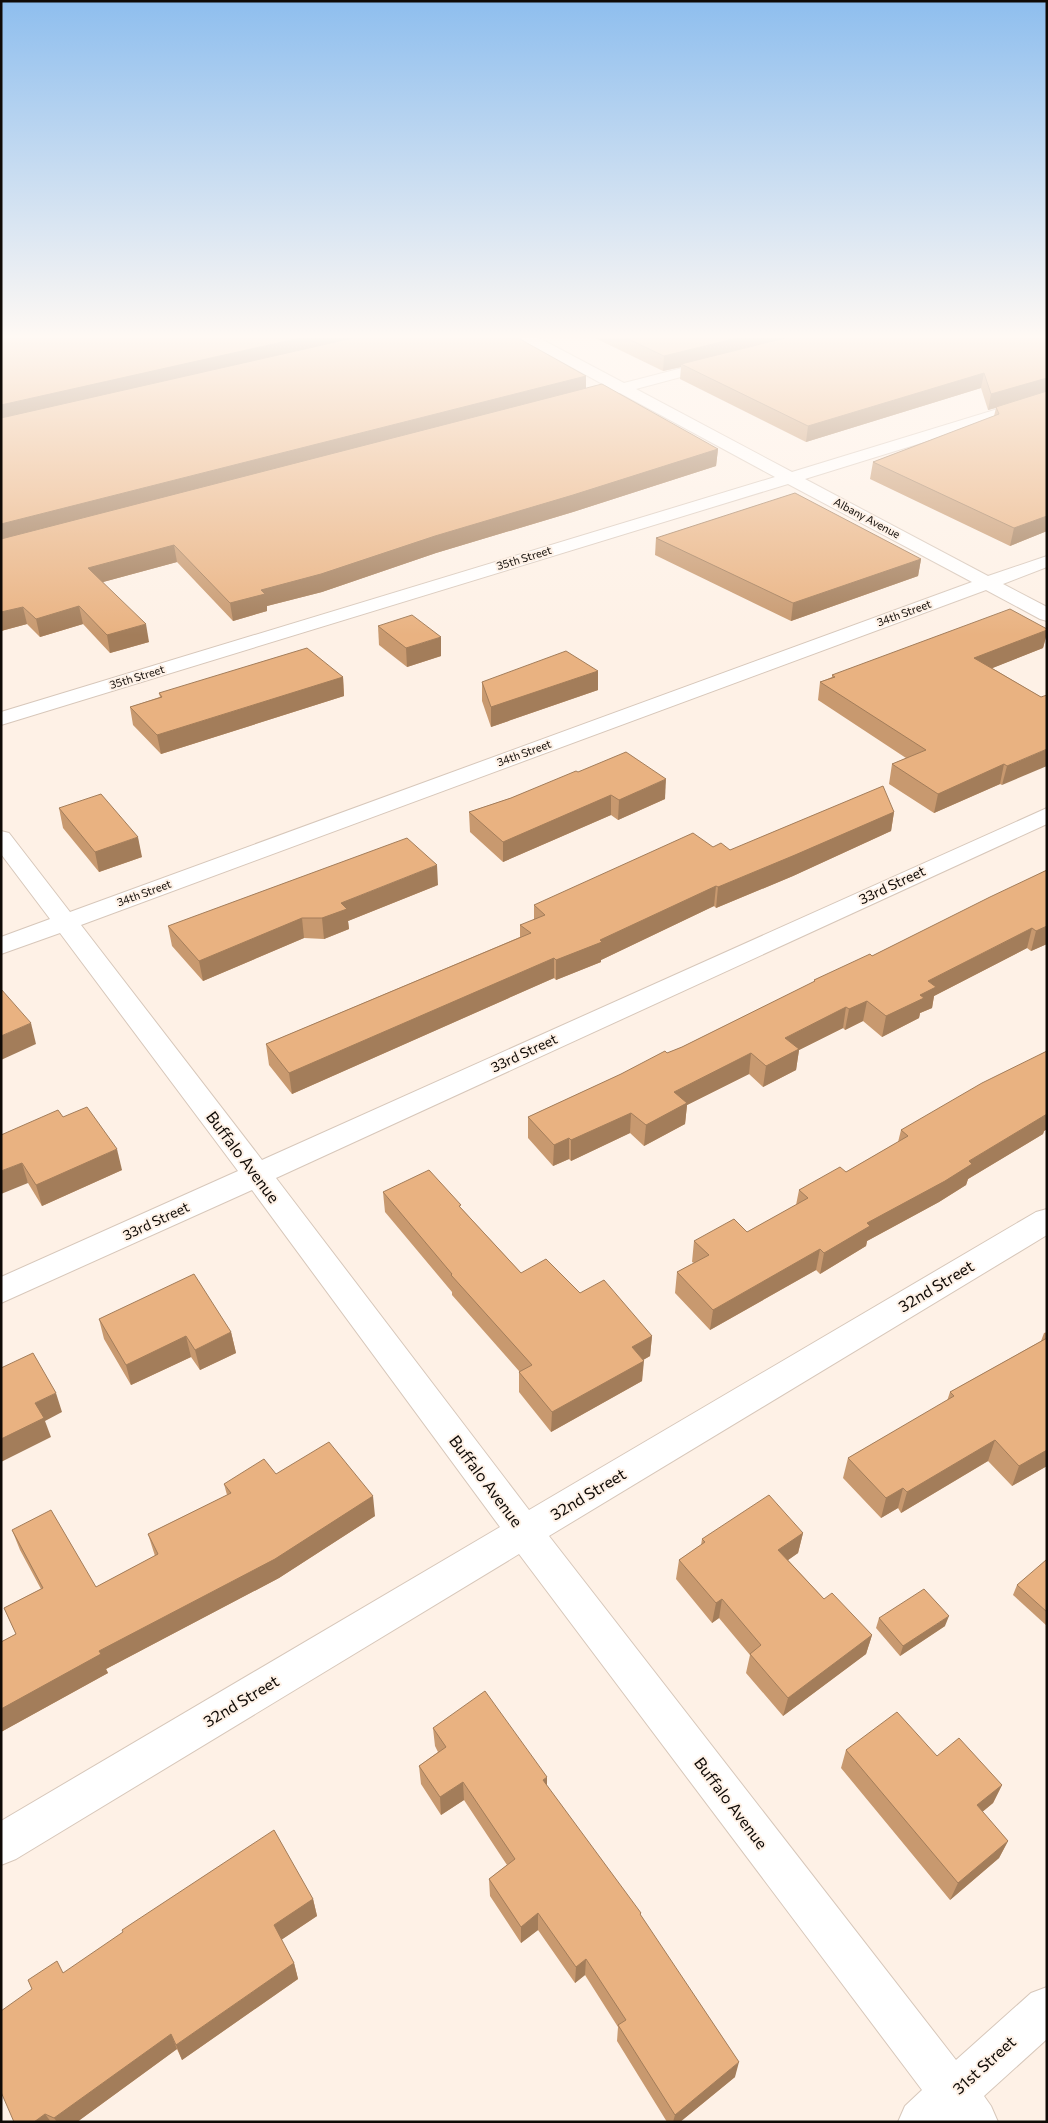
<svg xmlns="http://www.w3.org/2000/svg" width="1048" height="2123" font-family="Commissioner,sans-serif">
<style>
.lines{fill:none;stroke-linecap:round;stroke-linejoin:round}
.street-casing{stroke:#d7c7ba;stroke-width:2}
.street{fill:#fff;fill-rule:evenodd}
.wall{fill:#c8996f}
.shaded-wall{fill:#a37d5a}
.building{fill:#e9b281;stroke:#a37d5a}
.labels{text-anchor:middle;stroke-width:4;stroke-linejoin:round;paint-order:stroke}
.far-street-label{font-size:11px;fill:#0f0a06;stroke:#fef1e6}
.street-label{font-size:14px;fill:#0f0a06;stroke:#fef1e6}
.near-street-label{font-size:16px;fill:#0f0a06;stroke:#fef1e6}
</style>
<rect width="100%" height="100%" fill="#fef1e6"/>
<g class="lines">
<defs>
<path id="street" d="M522,338h17l85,45 93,-24 5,1 2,3 -2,3 -86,23 156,83 255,-78v10l-242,75 183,97 59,-20v11l-44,17 44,23v14l-7,-2 -54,-29 -905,335 181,235 785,-352v16l-771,354 253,332 507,-298 11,-3v26l-498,301 407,524 75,-67 16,-6v52l-63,57 7,10 7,16h-100l7,-16 17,-16 -403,-536 -503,305 -15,6v-44l499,-294 -248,-337 -251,113v-26l237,-106 -178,-238 -59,21v-17l49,-18 -49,-65v-23l8,2 61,79 902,-330 -184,-98 -787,241v-13l774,-235 -155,-84 -45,12 -6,-2 -2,-3 2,-3 39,-10 -84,-46z"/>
</defs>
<use href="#street" class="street-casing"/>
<use href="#street" class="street"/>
</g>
<g class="wall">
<path d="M1,338l585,38v13l132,60 -2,17 -143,46 -137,41 -114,39 -55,14v5l-34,10 -56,-59 -74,20 46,60 -39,11 -27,-29 -43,13 -13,-13 -26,7z"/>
<path d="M595,338h452v193l-37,15 -140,-67 3,-17 121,-46 2,-8 -8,2 -7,-22 -175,54 -126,-63 1,-12 -18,4z"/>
<path d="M656,538l265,21 -3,17 -127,45 -136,-66z"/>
<path d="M378,626l63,30 -34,11 -28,-22z"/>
<path d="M1047,629v4l-4,15 -51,20 49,29 -39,88 -2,-1 -66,29 -45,-29 3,-20 14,-6 -88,-58 2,-18 12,-5v-2z"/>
<path d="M598,671v19l-107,37 -9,-26v-19z"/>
<path d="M343,677l1,19 -183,58 -28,-29 -3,-18 30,-10 -1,-4z"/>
<path d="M578,772l87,27 -47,21 -7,-5 -108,47 -33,-30 -1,-20 42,-14z"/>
<path d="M59,808l83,49 -43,15 -36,-44z"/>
<path d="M894,812l-3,19 -98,45 -77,32 -2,-2 -113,54v2l-45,18 -2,-2 -262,116 -23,-29 -3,-21 254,-107v-12l14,-5v-15l179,-58 17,3z"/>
<path d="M1047,870v74l-16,7 -4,-3 -93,48 -2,12 -12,5 -1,5 -37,19 -19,-16 -18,9 -2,-2 -44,22 -3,20 -33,17 -14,-13 -62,31 -2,19 -41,22 -14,-13 -59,28 -2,-2 -16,7 -25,-28v-21l139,-64 15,-6 132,-65v-2l58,-24z"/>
<path d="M438,885l-90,36 1,8 -25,10 -20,-1 -101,43 -31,-35 -4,-20z"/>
<path d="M1047,1051v78l-3,2 -1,3 -75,45 -2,6 -27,17 -72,39 -1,5 -46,28 -4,-4 -106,60 -35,-37 2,-21 17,-9 -2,-1 2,-21 53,-9 49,-27 3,-15 47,-18 52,-30 3,-12z"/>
<path d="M63,1117l59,53 -80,36 -14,-23 -27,-48z"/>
<path d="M383,1192l78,16 60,65 59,20 72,43 -2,20 -7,4 -1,21 -91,51 -32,-40v-21l-67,-76v-3l-67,-80z"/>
<path d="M99,1319l132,13 5,21 -36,17 -9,-13 -60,28 -27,-46z"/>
<path d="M1047,1332v134l-35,20 -24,-25 -87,52 -3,-5 -17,10 -38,-40 5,-20 99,-57 3,-9 91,-51 3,-8z"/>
<path d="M276,1474l99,42 -96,62 -173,91 2,4 -107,59v-90l15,-8 -12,-26 37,-19 -21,-39 -8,-20 84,57 59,-31 -7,-22 79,-39 -3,-11z"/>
<path d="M803,1533l-5,20 -10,7 36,39 48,36 -6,19 -83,62 -37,-43 4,-18 -31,-37 -7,5 -36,-44 3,-19 22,-15 1,-6z"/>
<path d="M1047,1561v65l-34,-31 4,-10z"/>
<path d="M879,1618l66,8 -45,30 -24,-28z"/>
<path d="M433,1728l114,58 94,130 94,161 -55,45h-13l-50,-81 1,-14 -33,-52 -10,8 -37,-53 -17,13 -31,-47 -1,-17 18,-14 -43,-65 -23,15 -20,-31 -2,-18 19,-14 -3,-6z"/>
<path d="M846,1750l91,6 65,29 -9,18 -11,9 26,29 -9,17 -49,42 -109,-132z"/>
<path d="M313,1899l4,17 -36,24 13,23 4,16 -116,81 -5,-11 -100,73h-63l18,-133 31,-16z"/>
</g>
<g class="shaded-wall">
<path d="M300,338h67l-366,83v-16z"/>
<path d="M737,338h57l-113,26v3l-18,4 1,-15z"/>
<path d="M984,373l-3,15 -175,54 2,-16z"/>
<path d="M586,376v15l-585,151v-18z"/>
<path d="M1047,378v15l-59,17 3,-16z"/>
<path d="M718,449l-2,17 -143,46 -137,41 -114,39 -55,14v5l-34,10 -3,-18 31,-13 174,-54z"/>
<path d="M1047,516v15l-37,15 4,-18z"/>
<path d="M174,545l3,17 -85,23 -4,-17z"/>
<path d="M921,559l-3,17 -127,45 2,-18z"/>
<path d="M79,606l4,18 -43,13 -4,-18z"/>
<path d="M23,607l4,17 -26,7v-19z"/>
<path d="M146,624l3,18 -39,11 -3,-18z"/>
<path d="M1047,630v3l-4,15 -73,29 4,-19z"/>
<path d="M441,637v19l-34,11 -1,-19z"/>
<path d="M598,671v19l-107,37v-20z"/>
<path d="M343,677l1,19 -183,58 -4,-19z"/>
<path d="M1047,749v17l-45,19 5,-19z"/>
<path d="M1004,764l-4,20 -66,29 4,-19z"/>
<path d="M666,779l-1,20 -47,21 1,-20z"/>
<path d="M611,795v20l-108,47v-20z"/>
<path d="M894,812l-3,19 -98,45 -77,32 2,-21z"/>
<path d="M138,837l4,20 -43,15 -4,-20z"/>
<path d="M437,865l1,20 -90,36 1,8 -25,10 -2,-21 19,-15z"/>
<path d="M716,886l-2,20 -113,54v2l-45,18v-20l44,-20z"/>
<path d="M302,918l2,20 -101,43 -4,-20z"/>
<path d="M1047,926v18l-16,7 5,-20z"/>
<path d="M1032,928l-5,20 -93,48 -2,12 -12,5 -1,5 -37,19 4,-21 34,-21 8,-14z"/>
<path d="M554,958v20l-262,116 -3,-21z"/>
<path d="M867,1001l-4,20 -18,9 4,-21z"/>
<path d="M846,1007l-3,21 -44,22 -3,20 -33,17 3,-21 19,-28z"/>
<path d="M31,1023l5,21 -35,16v-24z"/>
<path d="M751,1053l-2,21 -62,31 -2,19 -41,22 2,-21 28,-33z"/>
<path d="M631,1113l-1,20 -59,28v-21z"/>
<path d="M1047,1114v15l-3,2 -1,3 -75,45 -2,6 -27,17 -72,39 -1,5 -46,28 4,-21 43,-30z"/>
<path d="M569,1138v21l-16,7 1,-21z"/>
<path d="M117,1149l5,21 -80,36 -6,-21z"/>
<path d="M22,1163l6,20 -27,11v-23z"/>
<path d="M820,1249l-4,21 -106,60 3,-20z"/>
<path d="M231,1332l5,21 -36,17 -5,-20z"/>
<path d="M186,1336l5,21 -60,28 -5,-20z"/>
<path d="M652,1336l-2,20 -19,11 1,-20z"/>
<path d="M644,1361l-2,20 -91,51 1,-20z"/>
<path d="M56,1393l6,19 -17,9 6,16 -50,25v-23l34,-36z"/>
<path d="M995,1440l-7,21 -87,52 6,-21z"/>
<path d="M1047,1450v16l-35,20 7,-20z"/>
<path d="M903,1488l-5,20 -17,10 5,-20z"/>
<path d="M373,1496l2,20 -96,62 -173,91 2,4 -107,59v-23l98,-58z"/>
<path d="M803,1533l-5,20 -24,17 4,-20z"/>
<path d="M722,1599l-3,19 -7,5 4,-20z"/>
<path d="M949,1616l-4,10 -45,30 3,-10z"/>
<path d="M872,1635l-6,19 -83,62 5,-18z"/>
<path d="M547,1777v18l-4,-15z"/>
<path d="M463,1782l1,18 -23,15 -1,-18z"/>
<path d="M1002,1785l-9,18 -24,20 8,-18z"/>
<path d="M1008,1841l-9,17 -49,42 8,-17z"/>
<path d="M313,1899l4,17 -39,26 -4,-17z"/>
<path d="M538,1913v17l-17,13v-16z"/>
<path d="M586,1959l-1,16 -10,8 1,-16z"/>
<path d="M294,1963l4,16 -116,81 -6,-15z"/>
<path d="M171,2034l6,15 -100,73h-20l-3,-4z"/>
<path d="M739,2062l-4,15 -55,45h-7l2,-7z"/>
<path d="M45,2114l6,8h-17z"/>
</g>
<g class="building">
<path d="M1,338h299l-299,67z"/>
<path d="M353,338h165l68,38 -585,148v-106z"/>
<path d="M626,338h111l-73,18z"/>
<path d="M785,338h262v40l-56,16 -7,-21 -176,53 -127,-62z"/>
<path d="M602,384l116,65 -145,46 -138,41 -114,38 -60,16 4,4 -35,9 -56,-58 -86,23 58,56 -39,11 -28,-29 -43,13 -13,-12 -22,5v-73z"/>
<path d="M1047,391v125l-33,12 -141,-66 126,-48 -3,-7z"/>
<path d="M795,493l126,66 -128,44 -137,-65z"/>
<path d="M1010,609l37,20v1l-73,28 67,39 6,-2v54l-40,17 -3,-2 -66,30 -46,-30 34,-14 -106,-68 15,-5 -3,-2z"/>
<path d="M412,615l29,22 -35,11 -28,-22z"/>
<path d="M307,648l36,29 -186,58 -27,-28 32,-10 -3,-4z"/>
<path d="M566,651l32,20 -107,36 -9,-25z"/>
<path d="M626,752l40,27 -47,21 -8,-5 -108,47 -34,-30 42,-14 65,-27 2,1z"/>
<path d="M883,786l11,26 -99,43 -77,32 -2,-1 -116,54 2,2 -46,18 -2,-2 -265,115 -23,-29 265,-111 -11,-8 25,-10 -11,-10 159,-72 20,14 8,-4 9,7z"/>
<path d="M101,794l37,43 -43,15 -36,-44z"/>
<path d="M407,838l30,27 -96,38 6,6 -25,9h-20l-103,43 -31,-35z"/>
<path d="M1047,870v56l-11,5 -4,-3 -104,53 8,6 -16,8 4,3 -38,18 -19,-15 -18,8 -3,-2 -61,31 14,11 -33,17 -15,-13 -77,39 13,11 -41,22 -15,-12 -60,27 -2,-2 -15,7 -26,-28 93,-43 44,-23 2,2 15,-6 133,-66 -1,-1 56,-26 2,2 118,-59z"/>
<path d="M1,989l30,34 -30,13z"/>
<path d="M1047,1051v63l-78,47 3,3 -27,17 -78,42 3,3 -46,27 -4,-4 -107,61 -36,-38 32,-17 -15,-14 40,-22 13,13 61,-34 -9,-8 41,-23 6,5 62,-36 -7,-6 81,-47z"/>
<path d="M87,1107l30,42 -81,36 -14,-22 -21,8v-36l57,-25 5,7z"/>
<path d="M429,1170l32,35 -2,1 62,67 25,-14 34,34 24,-13 48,56 -20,11 12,14 -92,51 -33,-40 13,-7 -81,-90 1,-1 -69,-82z"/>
<path d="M194,1274l37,58 -36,18 -9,-14 -60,29 -27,-46z"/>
<path d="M1047,1338v112l-28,16 -24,-26 -88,52 -4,-4 -17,10 -38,-40 106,-62 -4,-4z"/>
<path d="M33,1353l23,40 -21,10 9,15 -43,21v-71z"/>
<path d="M329,1442l44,54 -98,63 -176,92 2,3 -100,55v-67l15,-8 -12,-26 39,-20 -31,-58 39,-20 45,77 62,-33 -10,-20 83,-41 -7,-9 40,-25 12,15z"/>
<path d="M769,1495l34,38 -25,17 46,49 8,-6 40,42 -84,63 -38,-44 11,-9 -39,-46 -6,4 -37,-43 26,-18 -3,-3z"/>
<path d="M1046,1560l1,1v51l-30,-27z"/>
<path d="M924,1589l25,27 -46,30 -24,-28z"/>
<path d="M485,1691l62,86 -4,3 98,133 -1,1 99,148 -64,53 -57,-90 8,-5 -40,-61 -10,8 -38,-54 -17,14 -32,-48 26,-20 -52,-77 -23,15 -21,-31 27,-19 -13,-19z"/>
<path d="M897,1712l40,44 22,-18 43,47 -25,20 31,36 -50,42 -112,-133z"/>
<path d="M274,1830l39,69 -39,26 20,38 -118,82 -5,-11 -117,84 -9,-4 -11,8h-20l-13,-30v-81l31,-22 -4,-9 29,-19 6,12 60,-41 -1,-2z"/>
</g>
<linearGradient id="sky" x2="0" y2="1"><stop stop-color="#8ebeee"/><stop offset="0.53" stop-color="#fff9f4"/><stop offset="1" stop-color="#fff9f4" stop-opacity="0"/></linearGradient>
<rect width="1048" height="635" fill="url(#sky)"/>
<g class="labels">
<g class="far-street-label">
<text transform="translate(867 518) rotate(28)" y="4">Albany Avenue</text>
<text transform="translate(524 558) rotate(-17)" y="4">35th Street</text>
<text transform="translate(904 613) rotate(-20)" y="4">34th Street</text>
<text transform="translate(137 677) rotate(-17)" y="4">35th Street</text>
<text transform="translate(524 753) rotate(-20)" y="4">34th Street</text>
<text transform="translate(144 893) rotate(-20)" y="4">34th Street</text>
</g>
<g class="street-label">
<text transform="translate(892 885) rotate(-25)" y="5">33rd Street</text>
<text transform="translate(524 1053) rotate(-25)" y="5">33rd Street</text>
<text transform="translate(156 1221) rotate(-25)" y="5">33rd Street</text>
</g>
<g class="near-street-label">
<text transform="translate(243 1157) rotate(53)" y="6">Buffalo Avenue</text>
<text transform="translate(936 1286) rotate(-31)" y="6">32nd Street</text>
<text transform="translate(486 1481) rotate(53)" y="6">Buffalo Avenue</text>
<text transform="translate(588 1494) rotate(-31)" y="6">32nd Street</text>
<text transform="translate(241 1701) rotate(-31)" y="6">32nd Street</text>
<text transform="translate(731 1803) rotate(53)" y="6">Buffalo Avenue</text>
<text transform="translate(984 2065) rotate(-42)" y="6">31st Street</text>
</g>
</g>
<rect width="1048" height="2123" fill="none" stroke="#0f0a06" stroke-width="5"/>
</svg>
